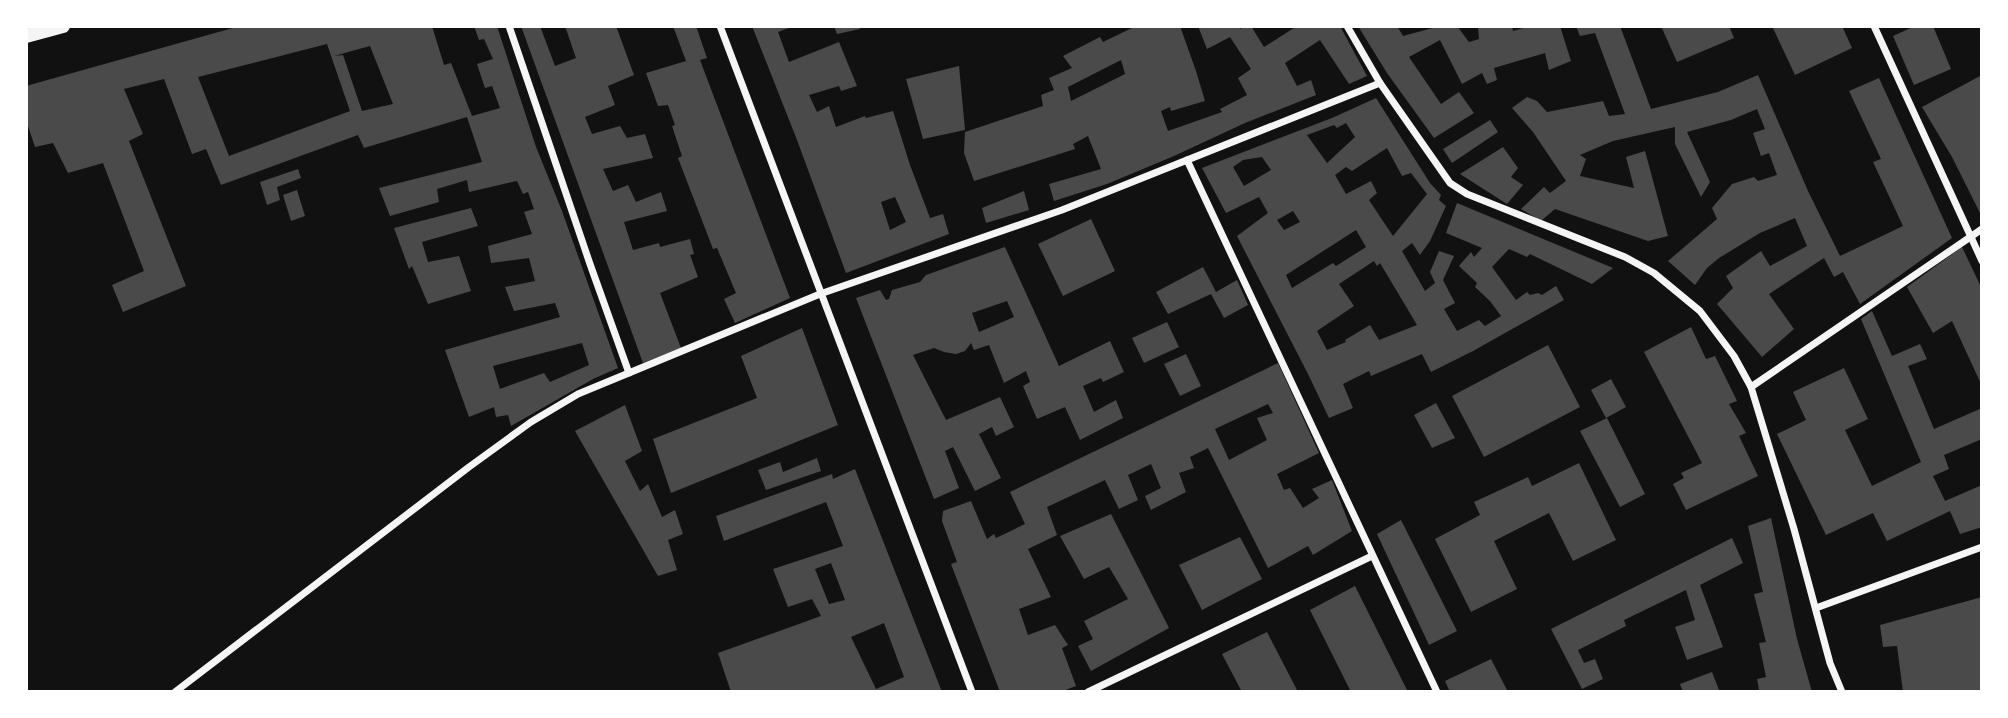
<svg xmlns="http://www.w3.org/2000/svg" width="2008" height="718" font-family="'Archivo Narrow',sans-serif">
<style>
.building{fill:#4a4a4a;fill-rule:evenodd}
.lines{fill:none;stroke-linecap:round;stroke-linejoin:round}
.minor{stroke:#f5f5f5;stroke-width:7}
.secondary{stroke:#f5f5f5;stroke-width:14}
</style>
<rect width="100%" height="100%" fill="#111"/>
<g class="building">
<path d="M240,26h192l12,39 7,-2 21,53 28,-8 -8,-22 -7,2 -8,-24 16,-5 -9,-20 -5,1 -5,-14h23l39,121 26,64 56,157 -25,11 -82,47 -3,-11 -12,2 -2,-10 -25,10 -24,-67 115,-33 -5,-14 -41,8 -9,-24 30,-6 -6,-23 -38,5 -3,-17 44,-12 -8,-22 10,-3 -6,-17 -5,2 -6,-13 -48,11 -2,-12 -30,9 2,13 -49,14 -11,-28 103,-26 -15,-45 -103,31 -6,-13 -137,50 -15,-36 -14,5 -28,-75 -40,10 19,45 -14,7 57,145 -63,26 -11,-27 32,-14 -41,-108 -35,10 -15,-30 -18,4 -9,-27v-34zM327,44l23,67 -121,45 -31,-79zM370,46l23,58 -31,7 -19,-56 -9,1zM582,343l7,22 -39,17 -6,-9 -44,16 -7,-23z"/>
<path d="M521,26h19l15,40 21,-8 -11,-32h51l18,49 -26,11 7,19 -30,12 7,17 28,-8 7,12 18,-4 8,24 -50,11 10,22 15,-6 8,17 25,-10 6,19 -43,11 9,28 26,-7 1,4 30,-8 4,15 -4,1 8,22 -38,16 21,55 -38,15z"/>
<path d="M673,26h23l11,32 -7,2 90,238 -55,25 -11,-24 12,-6 -19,-45 -4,1 -35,-91 4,-2 -10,-30 3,-1 -7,-20 -10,1 -12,-33 40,-12z"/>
<path d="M752,26h42l-16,6 11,30 50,-20 18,44 -16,5 -2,-5 -30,9 8,17 12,-6 7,21 29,-11 1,2 27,-7 17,54 20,53 13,-4 6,20 -103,39 -49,-133zM895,197l11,25 -16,8 -9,-28z"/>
<path d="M834,26h25l1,3 -23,5z"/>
<path d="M1136,26h44l16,45 9,30 -34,10 -1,-4 -9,4 7,20 54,-19 -2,-3 27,-14 -9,-17 13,-9 -21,-32 -23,12 -9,-23h41l1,3 5,-3h6l13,21 33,-21h43l27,50 -18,8 -29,-44 -35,23 12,23 14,-6 5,15 -71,28 -71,33 -67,28 -53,17 -5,-17 52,-15 -13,-33 -15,8 2,5 -101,32 -10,-28 1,-21 78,-26 -2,-11 13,-5 -5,-12 23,-10 -9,-12 37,-19 3,5zM1121,60l4,14 -54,27 -3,-14z"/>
<path d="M1358,26h39l6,10 37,-10h17l12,16 10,-3 -1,-12 2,-1h32l1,5 17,-5h30l11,35 -22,9 -4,-17 -51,15 3,12 -10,4 -5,-11 -20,11 -22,-44 -31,17 32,47 18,-12 15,21 -40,25 -47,-65z"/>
<path d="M1576,26h44l31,83 67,-17 40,-17 50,116 32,65 63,-30 -30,-64 8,-3 -32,-68 30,-13 73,160 -92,66 -17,-32 -9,5 -10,-19 -55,36 25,35 -32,28 -45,-53 16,-16 -7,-12 35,-25 9,15 37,-20 -12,-28 -35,15 -41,25 -12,10 -12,17 -27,-24 49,-42 -5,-11 20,-24 22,-7 4,4 19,-6 -8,-22 -8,3 -8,-23 12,-4 -8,-20 -26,11 -44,12 23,50 -9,15 -26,-53v-17l-62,14 -33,14 6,4 -6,17 54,12 -8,-31 19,-6 23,85 -20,5 -93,-32 -14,12 -20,-12 23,-22 6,6 16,-12 -33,-49 -21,-24 15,-11 10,4 10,11 56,-11 6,15 16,-2 -30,-81 -15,3z"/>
<path d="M1661,26h68l5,12 -57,24z"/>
<path d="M1772,26h70l10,22 -57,27z"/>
<path d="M1915,26h18l18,43 -37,16 -21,-49z"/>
<path d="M959,66l6,64 -42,9 -17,-60z"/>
<path d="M1982,75v142l-30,-60 -30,-50z"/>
<path d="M1376,98l54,85 11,12 -2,5 7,6 -16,35 -10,14 -8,-12 -10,8 23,40 10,-8 -5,-11 9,-21 15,5 -11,24 12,23 -11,6 13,22 22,-11 6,6 16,-10 -11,-15 -15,-14 2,-4 -18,-17 12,-14 3,5 8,-9 -36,-15 11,-30 156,65 -21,16 -62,-30 -3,3 -18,-8 -17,18 24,33 11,-8 3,3 8,-2 4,2 14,-9 8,14 -91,51 -42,21 -9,-18 -51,22 -2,-5 -26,13 10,24 -24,10 -21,-44 -71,-138 31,-23 -9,-16 -33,16 -24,-45 130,-50zM1346,123l9,14 -28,26 -20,-28 27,-10 3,3zM1387,148l15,28 9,-3 16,21 -34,42 -24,-36 8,-7 -6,-12 -25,13 -11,-19 11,-8 6,4zM1262,157l9,13 -27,16 -11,-19 10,-7zM1293,211l7,11 -16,8 -7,-10zM1356,230l10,17 -30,19 -3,-3 -41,25 -6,-13zM1374,261l3,5 3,-3 37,62 -38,15 -9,-15 -25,15 1,2 -19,8 -10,-19 37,-25 -15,-22z"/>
<path d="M1490,120l8,12 -46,31 -9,-14z"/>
<path d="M1503,147l15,21 -7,9 12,8 -16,19 -47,-30z"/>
<path d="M298,169l3,9 -24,9 3,13 -13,5 -7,-23z"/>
<path d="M297,190l8,26 -14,5 -8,-26z"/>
<path d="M1024,191l5,19 -43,13 -4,-15z"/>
<path d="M471,208l7,18 -56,16 6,20 31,-6 12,35 -43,13 -16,-38 -3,3 -15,-41z"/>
<path d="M1091,219l24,52 -52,25 -25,-52z"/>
<path d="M1005,247l54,119 51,-25 14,31 -21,10 -2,-4 -18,8 11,26 22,-12 7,18 -43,22 -15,-33 -28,12 -14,-33 7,-4 -4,-11 -22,12 -15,-38 -15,5 -3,-7 -6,8 -9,3 -12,-2 -10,-4 -21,7 33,65 54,-23 14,30 -18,9 -4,-9 -13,7 22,44 -26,13 -22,-44 -8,4 14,37 -25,11 -78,-201 24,-8 6,10 3,-1 3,-9 28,-8 6,-7zM1007,301l7,16 -35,15 -7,-19z"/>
<path d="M1962,247l20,42v97l-30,-65 -19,12 -26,-46z"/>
<path d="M1203,267l13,25 21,-12 11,25 -24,13 -13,-24 -43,20 -12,-22z"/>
<path d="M1872,311l20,45 28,-12 7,15 -19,7 26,63 48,-21v31l-38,16 5,14 -16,7 12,25 37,-16v42l-22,7 -10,-23 -63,30 -14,-28 -47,22 -49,-101 29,-14 -13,-28 51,-24 24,51 -23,11 27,56 49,-24 -60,-143z"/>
<path d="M1167,322l12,25 -35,16 -12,-25z"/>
<path d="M1691,327l15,32 9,-3 22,45 -8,3 17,29 -7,3 19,40 -72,34 -13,-26 11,-6 -3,-5 21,-10 -58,-111z"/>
<path d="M802,328l36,97 -167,68 -18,-54 104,-41 -16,-42z"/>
<path d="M1548,345l32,62 -96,50 -32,-61z"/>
<path d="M1186,354l15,32 -21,10 -16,-32z"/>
<path d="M1278,363l41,90 -42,21 7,16 6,-2 13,20 16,-10 -7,-9 20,-9 20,51 -39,24 -5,-9 -40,22 -60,-120 -18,9 4,11 -15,5 7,19 -35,18 -6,-14 16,-8 -10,-24 -23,11 10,25 -19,9 -14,-29 -58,27 10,28 -29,14 23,48 -32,12 9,26 27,-10 13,20 -6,3 14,38 -16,6h-60l-49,-128 6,-2 -15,-41 1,-10 28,-10 16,38 7,-5 2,4 29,-14 -15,-32zM1268,404l5,9 -16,5 10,22 -38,20 -14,-31z"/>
<path d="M1611,379l15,28 -20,11 -15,-28z"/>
<path d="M1436,403l19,35 -23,10 -18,-33z"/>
<path d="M625,405l17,46 -17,10 15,30 8,-7 14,33 13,-7 8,24 -15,6 9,30 -19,6 -83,-145z"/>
<path d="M1607,418l38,76 -25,13 -40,-76z"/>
<path d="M817,458l4,13 -55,19 -8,-20 22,-8 3,10z"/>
<path d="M1579,463l37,77 -43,21 -24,-48 -55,28 23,48 -46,23 -36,-73 45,-24 -6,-13 54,-25 4,9z"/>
<path d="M855,469l87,223h-211l-13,-39 103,-37 -9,-17 -24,8 -15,-38 70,-23 -17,-44 -102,39 -8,-25 116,-42 1,5zM831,563l14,37 -16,4 -14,-35zM884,623l20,54 -28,12 -25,-52z"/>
<path d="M1111,514l58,114 -78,43 -13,-25 15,-7 -9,-18 44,-22 -19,-32 -25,12 -24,-43z"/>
<path d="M1771,518l26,121 15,53 -53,-2 -2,-11 9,-2 -7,-34 7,-1 -12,-48 9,-2 -15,-66z"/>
<path d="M1401,520l56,111 -28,14 -52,-111z"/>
<path d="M1240,537l22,42 -60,31 -23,-45z"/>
<path d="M1732,538l11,25 -43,22 23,62 -36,13 -12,-33 20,-7 -9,-30 -62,30 2,6 -48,24 6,13 11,-4 8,20 -21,10 -31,-60z"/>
<path d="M1355,586l53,106h-57l-41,-82z"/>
<path d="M1982,597v95h-79l-6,-46 -14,1 -3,-22z"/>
<path d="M1267,632l31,60h-56l-20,-38z"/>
<path d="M1491,659l17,33h-58l-5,-11z"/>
<path d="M1712,672l7,18 -36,2 -3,-8z"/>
</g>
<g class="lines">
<g class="minor">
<path d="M509,26l81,238 39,109"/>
<path d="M720,26l252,666"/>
<path d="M1347,26l33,57 70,100 17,11 158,63 29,16 46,38 34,45 17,31 43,142 36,134 12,29"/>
<path d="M1874,26l108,235"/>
<path d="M1187,160l250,532"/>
<path d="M1751,387l231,-158"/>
<path d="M1816,608l166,-61"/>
<path d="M175,692l294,-225 62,-45 47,-28 242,-100 242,-84 318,-127"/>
<path d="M1088,692l284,-136"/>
</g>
<path class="secondary" d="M26,36l37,-10"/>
</g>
<rect width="2008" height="718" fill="none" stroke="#ffffff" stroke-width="56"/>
</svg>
